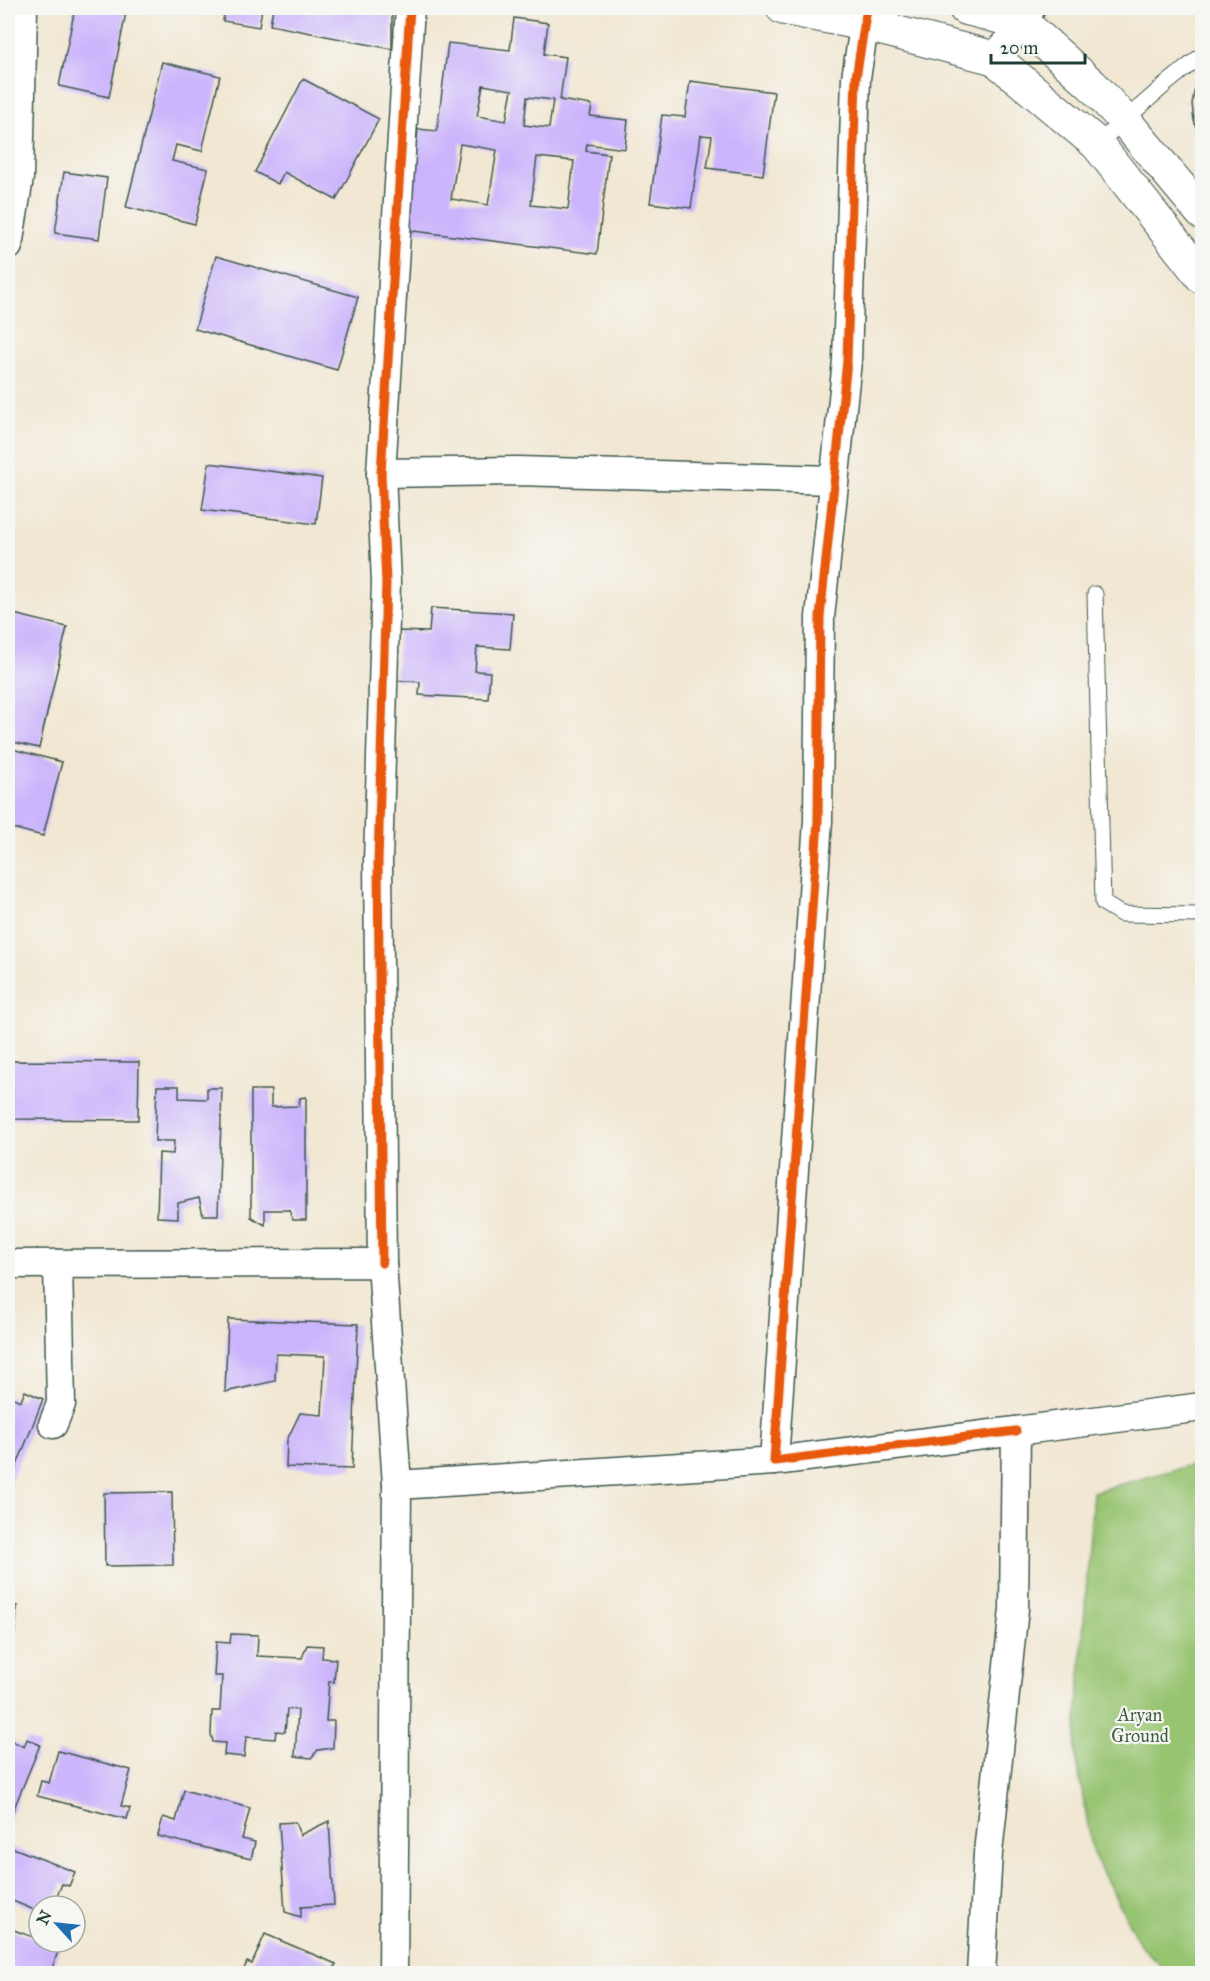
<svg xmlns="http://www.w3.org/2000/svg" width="1210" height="1981" font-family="'IM FELL Great Primer',serif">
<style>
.green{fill:#97c471;stroke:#5b8052;stroke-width:1.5}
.building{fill:#cab4fc;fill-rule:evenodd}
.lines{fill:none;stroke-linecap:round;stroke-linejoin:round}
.service-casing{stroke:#3e564c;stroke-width:17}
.minor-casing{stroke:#3e564c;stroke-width:31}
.tertiary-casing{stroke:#3e564c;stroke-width:35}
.service{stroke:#fff;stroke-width:15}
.minor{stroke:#fff;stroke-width:28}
.tertiary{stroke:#fff;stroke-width:33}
.cycleway-casing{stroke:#f6f6f2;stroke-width:13}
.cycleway{stroke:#e8590c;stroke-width:9}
.labels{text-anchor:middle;stroke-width:4.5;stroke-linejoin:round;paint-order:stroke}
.park-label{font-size:18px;fill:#3d5f43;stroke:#f6f6f2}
</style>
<rect width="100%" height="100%" fill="#f6f6f2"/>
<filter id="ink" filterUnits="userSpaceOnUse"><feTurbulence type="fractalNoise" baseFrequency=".0167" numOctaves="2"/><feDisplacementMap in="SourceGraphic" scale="12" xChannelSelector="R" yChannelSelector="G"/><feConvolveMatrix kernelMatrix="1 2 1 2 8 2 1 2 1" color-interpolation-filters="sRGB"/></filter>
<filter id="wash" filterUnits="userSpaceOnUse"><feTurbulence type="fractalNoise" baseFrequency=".008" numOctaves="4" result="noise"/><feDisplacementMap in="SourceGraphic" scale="24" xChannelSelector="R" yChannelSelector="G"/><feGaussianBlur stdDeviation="1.35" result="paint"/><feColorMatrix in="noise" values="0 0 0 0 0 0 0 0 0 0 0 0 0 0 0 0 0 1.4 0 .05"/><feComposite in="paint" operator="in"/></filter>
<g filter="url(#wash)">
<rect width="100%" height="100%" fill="#f1e7d2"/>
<path class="green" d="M1202,1462v511h-33l-28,-27 -48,-92 -18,-103 18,-259z"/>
<g id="blocks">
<g class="building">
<path d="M75,8h52l-18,89 -50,-11z"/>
<path d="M225,8h37l-3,19 -36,-6z"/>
<path d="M273,8h119v41l-122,-24z"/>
<path d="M514,18l34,5 -4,31 22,3 -6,43 32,5 -2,11 38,4 -3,29 -38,-5 -1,7 23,3 -12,100 -191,-24 12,-101 19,2 11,-88 62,7zM483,85l29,5 -6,31 -29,-5zM527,97l26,3 -4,28 -25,-3zM460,144l37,6 -9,55 -37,-6zM537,157l37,4 -6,48 -37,-4z"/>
<path d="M162,62l58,14 -18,75 -26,-6 -4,16 36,8 -13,55 -69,-17z"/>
<path d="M1202,75v64l-8,-18 -2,-17 3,-17z"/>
<path d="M303,79l76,40 -43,81 -52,-28 -6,12 -23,-12z"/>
<path d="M690,81l84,11 -11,83 -56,-7 5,-32 -11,-1 -10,73 -41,-5 12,-88 23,2z"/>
<path d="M64,172l43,6 -8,61 -44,-6z"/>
<path d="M216,256l142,41 -21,73 -142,-41z"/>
<path d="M209,463l113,15 -6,46 -114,-14z"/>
<path d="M431,608l82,5 -3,36 -33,-2 -2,24 15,1 -2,27 -69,-4 1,-13 -25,-2 4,-49 30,1z"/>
<path d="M14,614l53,13 -28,121 -31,-7v-100z"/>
<path d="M8,748l54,14 -19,74 -35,-9z"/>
<path d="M10,1061l129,1 -1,58 -128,-1z"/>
<path d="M157,1086h22v12l28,1v-11h15l-4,127h-15l-4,-17 -21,5v15l-21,-1 2,-64 14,1 1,-13h-19z"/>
<path d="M251,1090h20v17l28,-1 1,-8 6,-1v123h-13l-4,-10h-24v15l-14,-8z"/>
<path d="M228,1319l130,5 -6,145 -66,-2 1,-27 13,-27 22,2 3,-59 -49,-2 -1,27 -50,11z"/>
<path d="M25,1391l18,8 -35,89v-92l13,5z"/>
<path d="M172,1492l1,73 -68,1 -1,-73z"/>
<path d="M8,1605l9,1 -8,84h-1z"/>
<path d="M231,1634l27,1 -1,21 45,2 5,-13 16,1 -1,12 14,1 -2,23 -5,-1 -3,40h8l-1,27 -15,2 -7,8 -16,-2 3,-46 -11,-1 -2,23 -9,-1 -1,8 -29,-2 -2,20 -20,-2 1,-12 -12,-1 -2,-8 1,-23h8l2,-35h-8l2,-34 14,1z"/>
<path d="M8,1739l16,8 3,-8 13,6 -32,78z"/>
<path d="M58,1751l73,19 -10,36 9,2 -3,11 -90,-23 4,-15 8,2z"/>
<path d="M184,1790l66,18 -8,31 13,3 -4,17 -93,-23 5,-19 13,4z"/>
<path d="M329,1821l5,84 -33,2v10l-16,-5 -6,-89 16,-1 5,13z"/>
<path d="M8,1846l67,26 -6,14 -7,-2 -9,22h-14v6l-31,-13z"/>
<path d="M8,1928l31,11v3h9l12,4 -10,28h-42z"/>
<path d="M265,1934l71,30 -4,10h-90l5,-12 5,2z"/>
</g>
</g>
</g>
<g filter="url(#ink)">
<use href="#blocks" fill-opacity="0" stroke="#3e564c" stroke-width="1.5"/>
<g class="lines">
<defs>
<g id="service">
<path d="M1097,144l69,-60 36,-29"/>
<path d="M1095,594l8,309 18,11 81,1"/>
</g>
<g id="minor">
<path d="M867,8l-11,70 -9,283 -27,256 -2,204 -44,640 242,-30"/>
<path d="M994,58l29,-35 8,-15"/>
<path d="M8,246l11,-68 4,-170"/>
<path d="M381,473l137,-2 316,9"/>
<path d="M382,1263l-4,-400 8,-281 -5,-109 29,-465"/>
<path d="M8,1264l374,-1 15,222 377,-24"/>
<path d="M53,1424l8,-20 -3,-140"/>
<path d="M393,1974l4,-489"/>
<path d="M981,1974l7,-121 26,-244 2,-178 186,-24"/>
</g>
<g id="tertiary">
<path d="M783,8l81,16 130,34 103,86 105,133"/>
<path d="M965,8l58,15 69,62 33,36 77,92"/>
</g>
</defs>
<use href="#service" class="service-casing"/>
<use href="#minor" class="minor-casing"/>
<use href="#tertiary" class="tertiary-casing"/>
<use href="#service" class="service"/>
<use href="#minor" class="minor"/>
<use href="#tertiary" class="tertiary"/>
<defs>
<g id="cycleway">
<path d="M867,8l-11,70 -9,283 -27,256 -2,204 -44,640 242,-30"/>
<path d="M382,1263l-4,-400 8,-281 -5,-109 29,-465"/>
</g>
</defs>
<use href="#cycleway" class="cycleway-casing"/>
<use href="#cycleway" class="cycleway"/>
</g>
</g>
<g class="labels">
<g class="park-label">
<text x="1140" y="1721">Aryan<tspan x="1140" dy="21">Ground</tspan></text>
</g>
</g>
<rect width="1210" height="1981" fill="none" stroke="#f6f6f2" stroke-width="30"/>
<g transform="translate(57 1924) rotate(297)"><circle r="28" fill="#f6f6f2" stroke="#a0aca6" stroke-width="1.5"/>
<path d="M0-4.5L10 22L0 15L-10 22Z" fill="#1f6fb2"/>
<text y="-9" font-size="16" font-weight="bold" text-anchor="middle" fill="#1f3d34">N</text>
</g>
<path d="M991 54v9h94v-9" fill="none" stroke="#1f3d34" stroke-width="3"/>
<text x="1000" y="54" font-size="18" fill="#1f3d34" stroke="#f6f6f2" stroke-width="4.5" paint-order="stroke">20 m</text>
</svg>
